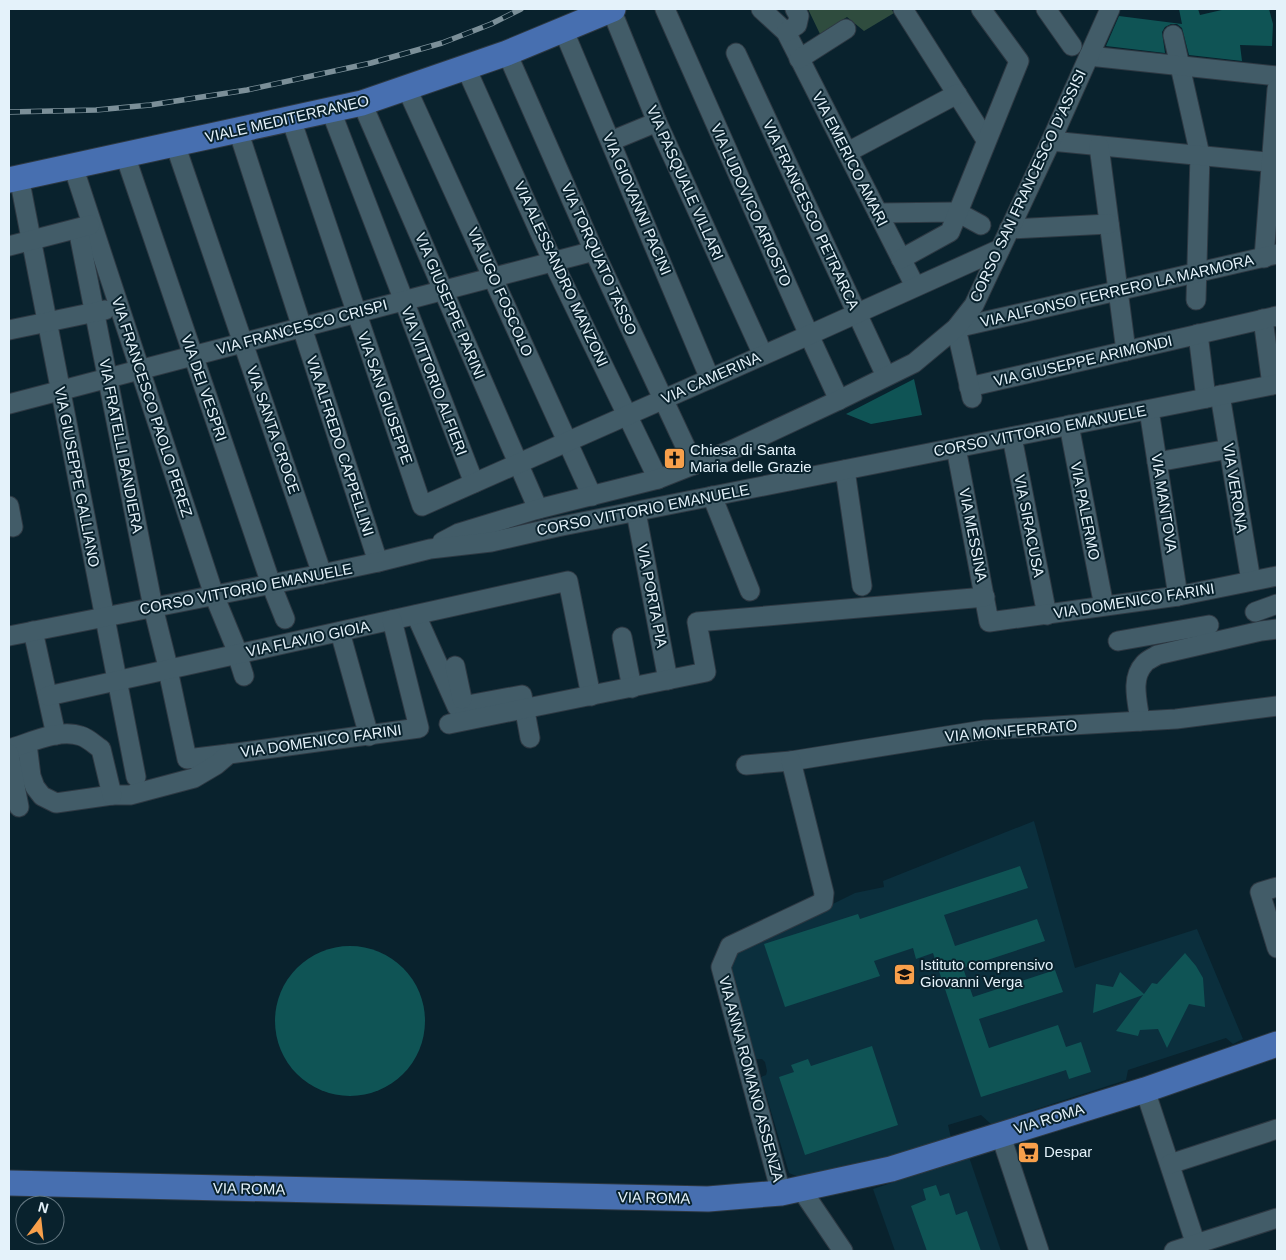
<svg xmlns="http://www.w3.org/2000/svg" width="1286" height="1260" font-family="Arial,sans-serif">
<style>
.built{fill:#0b2f3d}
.green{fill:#2f4c3e}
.building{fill:#0f5455}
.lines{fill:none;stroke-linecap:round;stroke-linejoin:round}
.minor-casing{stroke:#2e3943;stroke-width:21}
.major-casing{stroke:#2e3943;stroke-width:27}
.minor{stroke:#425c68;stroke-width:19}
.major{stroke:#476fb0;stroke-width:25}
.rail-casing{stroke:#7b8f98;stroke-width:5.5}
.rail{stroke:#09222d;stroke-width:4;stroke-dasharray:11;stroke-linecap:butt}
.labels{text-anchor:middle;stroke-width:4;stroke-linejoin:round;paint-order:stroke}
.street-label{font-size:15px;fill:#e4f2fa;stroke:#09222d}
.poi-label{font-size:15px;fill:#e4f2fa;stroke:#09222d;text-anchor:start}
</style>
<rect width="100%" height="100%" fill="#09222d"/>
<g class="built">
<path d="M1034,821l41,147 122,-39 46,110 -10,5 -7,-6 -98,32 -2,10 -135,44 -10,-9 -33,10 3,13 -69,21 -81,19 -12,-5 -28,-96 5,-2 1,-4 -2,-9 -3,-3h-6l-27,-92 7,-15 119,-59 29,-6 -1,-6z"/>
<path d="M969,1157l32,94h-106l-22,-62z"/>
</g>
<path class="green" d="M808,9h83l3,4 -30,18 -17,-14 -27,17z"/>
<g class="building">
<path d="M1179,9h19l2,6 26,-6h43l4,15 -1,22 -32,-1 2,16 -53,-6 -7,-27 -5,-4h-6l-6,3 -3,5 3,21 -59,-7 13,-30 63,8z"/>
<path d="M914,379l8,36 -51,9 -25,-10z"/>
<path d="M1020,866l8,22 -84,27 11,31 82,-27 8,22 -82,27 10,29 82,-27 8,22 -84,27 10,29 69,-23 8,22 15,-5 10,30 -22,7 -3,-9 -85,27 -48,-144 -17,6 -3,-11 -39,13 6,15 -95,31 -21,-63 94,-30 2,5z"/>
<circle cx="350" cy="1021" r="75"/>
<path d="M1185,953l11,13 7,12 2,29 -16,-3 -22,44 -9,-19 -18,1 -2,6 -22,-5 27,-36 -50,18 3,-29 17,3 7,-15 24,22 8,-11 5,1z"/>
<path d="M872,1046l26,79 -93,30 -26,-78 15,-5 -3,-7 17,-6 3,7z"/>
<path d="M936,1185l4,11 9,-3 7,22 11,-4 14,40h-54l-16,-45 15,-6 -3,-11z"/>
</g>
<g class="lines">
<defs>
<g id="minor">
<path d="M611,9l46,113 106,233"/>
<path d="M665,9l144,326 30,65"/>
<path d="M761,9l25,23 129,254"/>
<path d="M903,9l83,131"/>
<path d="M1046,9l26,37"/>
<path d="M563,29l147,350"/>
<path d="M786,32l11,-7 2,-9 -4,-7"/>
<path d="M1173,35l27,120 -4,145"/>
<path d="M507,53l87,198 100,214"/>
<path d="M736,53l150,323"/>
<path d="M1089,56l188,20"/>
<path d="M799,59l47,-30"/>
<path d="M466,68l87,194 105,217"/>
<path d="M407,89l185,407"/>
<path d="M362,103l176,406"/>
<path d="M331,111l143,372"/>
<path d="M291,119l131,387 387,-171 191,-86"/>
<path d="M238,130l140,432"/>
<path d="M611,141l46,-19"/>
<path d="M1051,141l226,22"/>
<path d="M175,144l147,430"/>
<path d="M1099,146l27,205"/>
<path d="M848,152l109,-58"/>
<path d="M125,155l146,429 14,35"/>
<path d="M73,166l141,429 21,51"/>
<path d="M19,177l117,600"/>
<path d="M878,213l79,-1 24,13"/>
<path d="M78,229l75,378 14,56"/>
<path d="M1009,229l100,-5"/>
<path d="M9,246l81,-21"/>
<path d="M1264,258l13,-169"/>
<path d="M901,259l49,-27 69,-171 -38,-52"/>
<path d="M1263,319l9,66"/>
<path d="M9,330l96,-20"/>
<path d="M1198,334l8,64"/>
<path d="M969,387l308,-71"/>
<path d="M1220,395l31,186"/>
<path d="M972,398l-16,-70 321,-74"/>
<path d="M9,404l585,-153"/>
<path d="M1149,410l29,186"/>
<path d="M1069,425l33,171"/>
<path d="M1012,437l35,178"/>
<path d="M956,448l33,174 189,-26 99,-20"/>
<path d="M1157,462l72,-13"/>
<path d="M845,470l17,116"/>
<path d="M712,496l38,95"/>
<path d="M9,506l4,21"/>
<path d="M636,512l32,168"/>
<path d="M442,542l17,-9 79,-24 120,-30 76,-30 105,-49 75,-37 42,-35 18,-23 77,-164 59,-132"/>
<path d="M1255,612l22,-8"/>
<path d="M416,615l41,92 65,-12 8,43"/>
<path d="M33,631l23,104"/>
<path d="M340,632l29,104"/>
<path d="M9,636l313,-62 56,-12 52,-13 61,-7 66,-15 720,-143"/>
<path d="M622,637l10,51"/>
<path d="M1118,641l91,-16"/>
<path d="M237,654l7,22"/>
<path d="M455,666l7,33"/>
<path d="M168,670l19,89 41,-5"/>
<path d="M48,696l520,-115 23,115"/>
<path d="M1140,721c-2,-18 -10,-42 4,-57 3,-4 9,-6 13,-9l104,-24 16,-2"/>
<path d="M449,724l257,-52 -9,-50 288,-25"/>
<path d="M27,744l4,32 4,11 7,9 14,7 56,-8h18l64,-17 22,-13 13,-11 190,-26 -27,-108"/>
<path d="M9,749c21,-6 50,-21 72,-13 7,2 14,9 20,13l11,46"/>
<path d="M9,754l10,53"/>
<path d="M746,765l45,-4 193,-31 192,-11 101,-13"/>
<path d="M1277,887l-17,5 17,56"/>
<path d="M1145,1090l53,161"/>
<path d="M1000,1133l39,118"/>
<path d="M1170,1164l107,-35"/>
<path d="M801,1189l42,62"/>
<path d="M781,1193l-60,-226 9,-21 93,-44 1,-9 -33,-132"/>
<path d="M1174,1251l103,-33"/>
</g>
<g id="major">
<path d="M9,180l353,-77 145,-50 106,-44"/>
<path d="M9,1183l699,16 73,-6 110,-24 254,-79 132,-46"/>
</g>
</defs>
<use href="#minor" class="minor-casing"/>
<use href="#major" class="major-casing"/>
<use href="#minor" class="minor"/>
<use href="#major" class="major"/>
<defs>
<path id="rail" d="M9,112l87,-2 54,-5 97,-15 124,-27 71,-20 49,-19 30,-15"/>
</defs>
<use href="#rail" class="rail-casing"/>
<use href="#rail" class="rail"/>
</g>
<defs>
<symbol id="church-square" viewBox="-11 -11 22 22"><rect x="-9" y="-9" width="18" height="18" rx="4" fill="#f8a04b" stroke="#09222d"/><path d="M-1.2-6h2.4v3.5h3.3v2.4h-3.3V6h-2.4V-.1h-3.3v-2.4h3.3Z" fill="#111"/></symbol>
<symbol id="school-square" viewBox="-11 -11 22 22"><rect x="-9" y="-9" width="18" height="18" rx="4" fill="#f8a04b" stroke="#09222d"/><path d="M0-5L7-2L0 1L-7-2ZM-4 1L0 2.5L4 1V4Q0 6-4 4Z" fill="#111"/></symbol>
<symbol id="supermarket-square" viewBox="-11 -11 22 22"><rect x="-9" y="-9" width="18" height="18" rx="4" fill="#f8a04b" stroke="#09222d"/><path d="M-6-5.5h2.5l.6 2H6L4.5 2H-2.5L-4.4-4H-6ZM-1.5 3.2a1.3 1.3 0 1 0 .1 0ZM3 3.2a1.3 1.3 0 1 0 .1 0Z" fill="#111"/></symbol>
</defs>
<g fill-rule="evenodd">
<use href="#church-square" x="662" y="446" width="25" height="25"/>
<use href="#school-square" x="892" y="962" width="25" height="25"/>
<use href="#supermarket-square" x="1016" y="1140" width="25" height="25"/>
</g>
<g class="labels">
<g class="street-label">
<text transform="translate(287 119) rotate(-13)" y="5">VIALE MEDITERRANEO</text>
<text transform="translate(850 159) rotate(63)" y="5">VIA EMERICO AMARI</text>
<text transform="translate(685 183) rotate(66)" y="5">VIA PASQUALE VILLARI</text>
<text transform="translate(1028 186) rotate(-65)" y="5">CORSO SAN FRANCESCO D'ASSISI</text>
<text transform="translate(637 204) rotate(67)" y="5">VIA GIOVANNI PACINI</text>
<text transform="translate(751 205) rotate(66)" y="5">VIA LUDOVICO ARIOSTO</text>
<text transform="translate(811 215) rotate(65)" y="5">VIA FRANCESCO PETRARCA</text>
<text transform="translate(599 259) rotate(66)" y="5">VIA TORQUATO TASSO</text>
<text transform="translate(561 274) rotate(65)" y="5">VIA ALESSANDRO MANZONI</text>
<text transform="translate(1117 291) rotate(-13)" y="5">VIA ALFONSO FERRERO LA MARMORA</text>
<text transform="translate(500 292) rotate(66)" y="5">VIA UGO FOSCOLO</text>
<text transform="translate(450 306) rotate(67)" y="5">VIA GIUSEPPE PARINI</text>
<text transform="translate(302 327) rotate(-15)" y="5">VIA FRANCESCO CRISPI</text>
<text transform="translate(1083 361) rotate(-13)" y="5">VIA GIUSEPPE ARIMONDI</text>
<text transform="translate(711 378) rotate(-24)" y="5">VIA CAMERINA</text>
<text transform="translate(434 381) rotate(69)" y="5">VIA VITTORIO ALFIERI</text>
<text transform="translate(204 388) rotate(71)" y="5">VIA DEI VESPRI</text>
<text transform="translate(385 398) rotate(71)" y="5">VIA SAN GIUSEPPE</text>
<text transform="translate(152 407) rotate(72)" y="5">VIA FRANCESCO PAOLO PEREZ</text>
<text transform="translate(273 430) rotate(71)" y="5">VIA SANTA CROCE</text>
<text transform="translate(1040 431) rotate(-11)" y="5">CORSO VITTORIO EMANUELE</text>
<text transform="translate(121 446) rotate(79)" y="5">VIA FRATELLI BANDIERA</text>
<text transform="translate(340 446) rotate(72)" y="5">VIA ALFREDO CAPPELLINI</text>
<text transform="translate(77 477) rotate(79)" y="5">VIA GIUSEPPE GALLIANO</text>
<text transform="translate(1235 488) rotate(81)" y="5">VIA VERONA</text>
<text transform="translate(1164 503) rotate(81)" y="5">VIA MANTOVA</text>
<text transform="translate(643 510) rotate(-11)" y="5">CORSO VITTORIO EMANUELE</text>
<text transform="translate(1085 511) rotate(79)" y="5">VIA PALERMO</text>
<text transform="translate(1029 526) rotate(79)" y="5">VIA SIRACUSA</text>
<text transform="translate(973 535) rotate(79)" y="5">VIA MESSINA</text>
<text transform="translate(246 589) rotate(-11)" y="5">CORSO VITTORIO EMANUELE</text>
<text transform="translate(652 596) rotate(79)" y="5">VIA PORTA PIA</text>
<text transform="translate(1134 601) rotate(-9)" y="5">VIA DOMENICO FARINI</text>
<text transform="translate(308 639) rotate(-12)" y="5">VIA FLAVIO GIOIA</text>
<text transform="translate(1011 731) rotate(-5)" y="5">VIA MONFERRATO</text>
<text transform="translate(321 741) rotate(-8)" y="5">VIA DOMENICO FARINI</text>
<text transform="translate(751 1079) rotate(75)" y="5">VIA ANNA ROMANO ASSENZA</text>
<text transform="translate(1049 1119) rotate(-17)" y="5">VIA ROMA</text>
<text transform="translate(249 1189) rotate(1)" y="5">VIA ROMA</text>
<text transform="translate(654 1198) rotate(1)" y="5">VIA ROMA</text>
</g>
<g class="poi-label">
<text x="690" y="455">Chiesa di Santa<tspan x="690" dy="17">Maria delle Grazie</tspan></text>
<text x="920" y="970">Istituto comprensivo<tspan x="920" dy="17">Giovanni Verga</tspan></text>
<text x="1044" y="1157">Despar</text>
</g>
</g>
<rect width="1286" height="1260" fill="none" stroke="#e4f2fa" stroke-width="20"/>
<g transform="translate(40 1220) rotate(15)"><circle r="24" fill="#09222d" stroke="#61757f"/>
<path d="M0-4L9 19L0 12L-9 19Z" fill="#f8a04b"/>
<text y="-8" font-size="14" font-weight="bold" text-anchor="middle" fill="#e4f2fa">N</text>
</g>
</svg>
